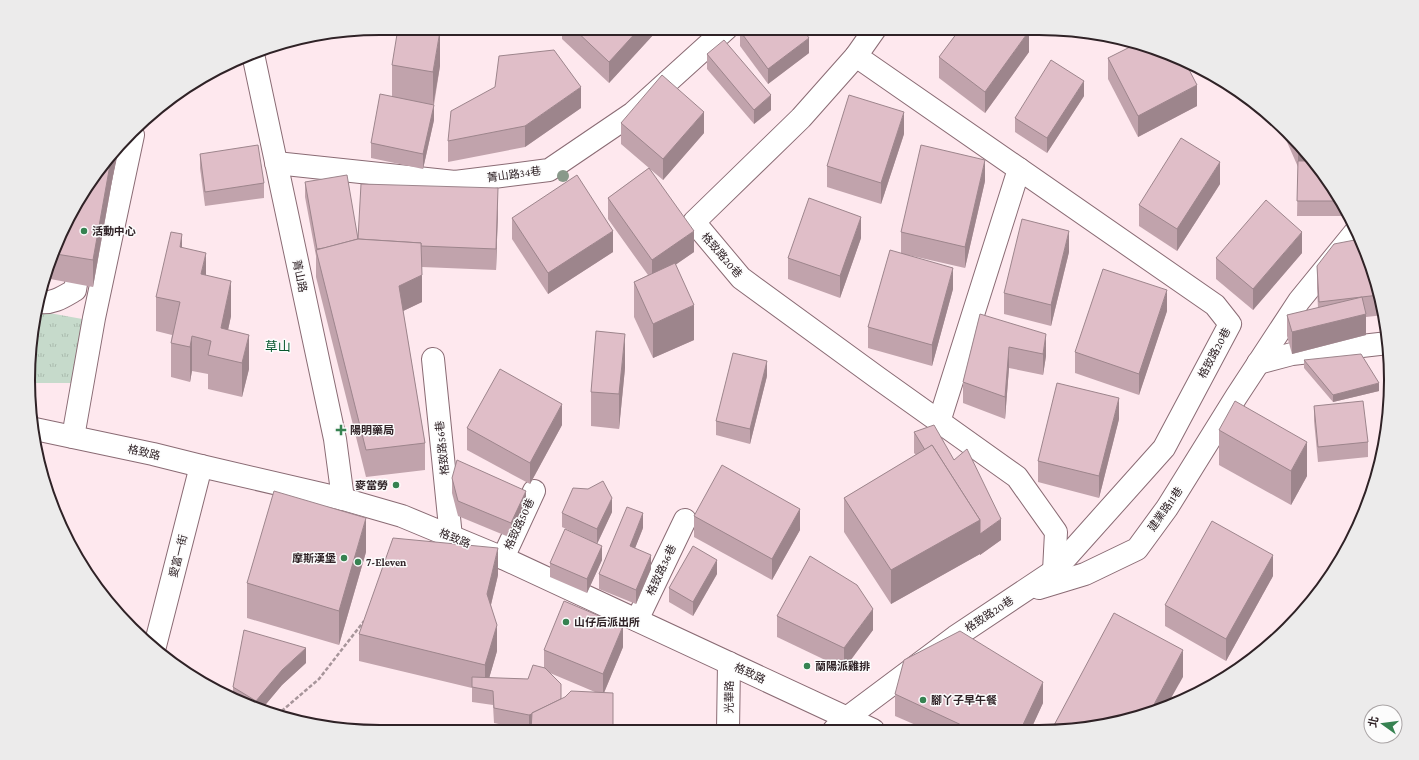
<svg xmlns="http://www.w3.org/2000/svg" width="1419" height="760" font-family="'Crimson Pro','Noto Sans TC',serif">
<style>
.grass{fill:url(#grass-tufts)}
.forest{fill:url(#forest-firs)}
.lines{fill:none;stroke-linecap:round;stroke-linejoin:round}
.minor-casing{stroke:#8a6b74;stroke-width:24}
.major-casing{stroke:#8a6b74;stroke-width:24}
.path{stroke:#a7959a;stroke-width:2.5;stroke-dasharray:4 2;stroke-linecap:butt}
.minor{stroke:#fff;stroke-width:22}
.major{stroke:#fff;stroke-width:22}
.tree{fill:#89998a}
.wall{fill:#c1a3ac;fill-rule:evenodd}
.shaded-wall{fill:#9d858c}
.building{fill:#e0bec8;stroke:#9d858c}
.poi-dot{fill:#368251;stroke:#fcfcfc;stroke-width:1.5}
.labels{text-anchor:middle;stroke-width:3;stroke-linejoin:round;paint-order:stroke}
.street-label{font-size:11px;fill:#2f2226;stroke:#fcfcfc}
.poi-label{font-size:11px;font-weight:bold;fill:#2f2226;stroke:#fcfcfc;text-anchor:start}
.quarter-label{font-size:13px;fill:#08572d;stroke:#fcfcfc}
.rim{fill:none;stroke:#2f2226;stroke-width:2}
</style>
<defs>
<pattern id="grass-tufts" width="24" height="20" patternUnits="userSpaceOnUse"><rect width="24" height="20" fill="#c6dacb"/><path d="M3 7l-1-3M5 7V3M7 7l1-3M15 17l-1-3M17 17v-4M19 17l1-3" fill="none" stroke="#aabbae"/></pattern>
<pattern id="forest-firs" width="22" height="20" patternUnits="userSpaceOnUse"><rect width="22" height="20" fill="#a3c0aa"/><path d="M5 1l3.5 6h-7zM16 11l3.5 6h-7z" fill="#859c8a"/></pattern>
</defs>
<rect width="100%" height="100%" fill="#fee8ee"/>
<path class="grass" d="M38,311l50,9 -9,63h-48z"/>
<path class="forest" d="M452,28h54l-53,7z"/>
<g class="lines">
<defs>
<g id="minor">
<path d="M253,54l82,385 8,60"/>
<path d="M856,56l-55,62 -107,104 47,56 137,100 139,99 39,55 -2,39"/>
<path d="M276,163l179,19 94,-12 84,-57 94,-85"/>
<path d="M39,302c14,2 24,-5 36,-12l1,-6"/>
<path d="M433,359l18,178"/>
<path d="M1258,363l34,-9 96,-11"/>
<path d="M939,422l80,-253"/>
<path d="M73,437l21,-119 39,-183"/>
<path d="M503,558l31,-67"/>
<path d="M1039,588l46,-14 52,-25 30,-41 69,-111 63,-96 57,-70"/>
<path d="M637,620l48,-100"/>
<path d="M155,646l46,-180"/>
<path d="M728,730l1,-67"/>
<path d="M834,730l14,-13 107,-80 99,-66 110,-123 66,-124 -15,-19 -359,-249 19,-27"/>
</g>
<path id="major" d="M35,429l118,25 48,12 142,33 59,17 101,42 370,172"/>
</defs>
<use href="#minor" class="minor-casing"/>
<use href="#major" class="major-casing"/>
<path class="path" d="M277,715l42,-36 45,-58"/>
<use href="#minor" class="minor"/>
<use href="#major" class="major"/>
</g>
<circle class="tree" cx="563" cy="176" r="6"/>
<g class="wall">
<path d="M562,28h92v6l-45,49 -47,-44z"/>
<path d="M832,28l14,1 -6,6z"/>
<path d="M740,31l69,22 -41,31 -28,-38z"/>
<path d="M1029,52l-44,61 -46,-35v-21z"/>
<path d="M707,54l64,56 -17,14 -47,-55z"/>
<path d="M1108,58l89,48 -59,31 -30,-58z"/>
<path d="M392,65l48,1 -6,39v15l-11,49 -52,-11v-15l21,-46z"/>
<path d="M1084,96l-37,57 -32,-21v-14z"/>
<path d="M581,108l-56,39 -77,15v-21z"/>
<path d="M621,123l83,10 -41,47 -13,-11 44,83 -19,13 19,75 -41,18 -19,-41v-35l14,-7 -40,-56v-21l41,-30 -28,-24z"/>
<path d="M1280,126l24,22 40,56 5,12h-52l1,-49z"/>
<path d="M904,134l-23,70 -54,-17v-21z"/>
<path d="M117,153l-24,134 -48,-9 42,-93z"/>
<path d="M200,154l64,29v15l-59,8 -5,-38z"/>
<path d="M985,181l-20,87 -57,-13 45,34 -21,77 -64,-18v-21l33,-74v-21z"/>
<path d="M305,182l53,57 140,-29 -2,60 -74,-3v35l-19,9 22,132v27l-59,7 -50,-200v-21l-11,-59z"/>
<path d="M1220,184l-43,67 -38,-25v-21z"/>
<path d="M512,218l101,34 -65,42 -36,-55z"/>
<path d="M861,238l-21,60 -52,-19v-21z"/>
<path d="M182,248l24,27 25,41 -3,14 21,39 -7,28 -34,-8v-15l-16,-3 -2,11 -19,-5v-34l1,-8 -16,-4v-34z"/>
<path d="M1069,252l-18,74 -47,-12v-21z"/>
<path d="M1302,253l-49,57 -37,-31v-21z"/>
<path d="M1317,266l55,1 12,48 -18,2v18l-74,19 -5,-18v-21l31,-7 -1,-20z"/>
<path d="M1167,311l-28,84 -64,-22v-21z"/>
<path d="M980,314l66,42 -3,19 -34,-7 -4,51 -42,-16v-21z"/>
<path d="M1304,360l75,31 -46,11 -29,-34z"/>
<path d="M625,368l-6,61 -28,-3v-34z"/>
<path d="M767,376l-17,68 -34,-9v-14z"/>
<path d="M1314,406l54,36v15l-50,5 -4,-41z"/>
<path d="M1119,419l-20,79 -61,-16v-21z"/>
<path d="M562,425l-32,59 -63,-34v-22z"/>
<path d="M1219,430l88,46 -16,29 -72,-40z"/>
<path d="M914,432l40,28 47,80 -21,15v-1l-89,50 -47,-72v-34l72,-43 -2,-2z"/>
<path d="M452,478l74,28 -15,32 -53,-22 -6,-23z"/>
<path d="M612,512l-15,32 5,16 -15,33 -37,-16v-14l39,-23 -27,-13v-14z"/>
<path d="M694,516l106,14 -28,50 -78,-43z"/>
<path d="M643,528l-8,20 16,21 -15,35 -37,-15v-15z"/>
<path d="M366,552l-27,93 -92,-27v-35z"/>
<path d="M717,574l-24,42 -24,-14v-14z"/>
<path d="M498,575l-7,30 6,46 -8,27 39,1 16,-11v-18l79,-3 -19,46 -75,37 -35,-7 -1,-18 -21,-3v-14l-113,-27v-27zM550,673l45,19 -34,7z"/>
<path d="M1273,576l-47,85 -61,-35v-21z"/>
<path d="M777,616l96,14 -29,39 -67,-32z"/>
<path d="M306,663l-24,22 -21,25 -28,-11v-12z"/>
<path d="M895,694l148,9 -12,26h-106l-30,-13z"/>
</g>
<g class="shaded-wall">
<path d="M640,28h14v6l-45,49v-21z"/>
<path d="M840,28l6,1 -6,6z"/>
<path d="M440,31v35l-7,40v-34z"/>
<path d="M1029,31v21l-44,61v-21z"/>
<path d="M809,38v15l-41,31v-15z"/>
<path d="M1084,81v15l-37,57v-15z"/>
<path d="M1197,85v21l-59,31v-21z"/>
<path d="M581,87v21l-56,39v-21z"/>
<path d="M771,95v15l-17,14v-14z"/>
<path d="M434,105v15l-11,49v-15z"/>
<path d="M704,112v21l-41,47v-21z"/>
<path d="M904,112v22l-23,70v-21z"/>
<path d="M1305,149l8,11 -15,7v-15z"/>
<path d="M117,153l-24,134v-27l18,-101z"/>
<path d="M985,160v21l-20,87v-21z"/>
<path d="M1220,162v22l-43,67v-22z"/>
<path d="M498,188v22l-2,60v-21z"/>
<path d="M861,217v21l-21,60v-22z"/>
<path d="M613,231v21l-65,42v-21z"/>
<path d="M694,231v21l-42,29v-21z"/>
<path d="M1069,231v21l-18,74v-21z"/>
<path d="M1302,232v21l-49,57v-21z"/>
<path d="M182,234v35l-2,-22z"/>
<path d="M206,253v35l-5,-14z"/>
<path d="M953,268v21l-21,77v-21z"/>
<path d="M422,275v27l-23,11v-27z"/>
<path d="M231,281v35l-9,42 -1,-30z"/>
<path d="M1167,290v21l-28,84v-21z"/>
<path d="M694,305v35l-41,18v-34z"/>
<path d="M1366,314v21l-74,19v-22z"/>
<path d="M625,334v34l-6,61v-35z"/>
<path d="M1046,334v22l-3,19v-21z"/>
<path d="M249,335v34l-7,28v-34z"/>
<path d="M192,336v35l-2,11v-35z"/>
<path d="M1009,347v21l-4,51v-22z"/>
<path d="M767,361v15l-17,68v-15z"/>
<path d="M1379,383v8l-46,11v-7z"/>
<path d="M1119,398v21l-20,79v-22z"/>
<path d="M562,404v21l-32,59v-21z"/>
<path d="M1307,442v34l-16,29v-34z"/>
<path d="M526,491v15l-15,32v-15z"/>
<path d="M612,498v14l-15,32v-15z"/>
<path d="M800,509v21l-28,50v-21z"/>
<path d="M643,513v15l-13,33v-15z"/>
<path d="M366,518v34l-27,93v-34z"/>
<path d="M1001,519v21l-21,15v-21z"/>
<path d="M980,520v34l-89,50v-34z"/>
<path d="M602,546v14l-15,33v-14z"/>
<path d="M498,548v27l-11,46v-27z"/>
<path d="M651,555v14l-15,35v-14z"/>
<path d="M1273,555v21l-47,85v-22z"/>
<path d="M717,560v14l-24,42v-14z"/>
<path d="M873,609v21l-29,39v-21z"/>
<path d="M497,625v26l-11,38h-1v-24z"/>
<path d="M623,626v21l-20,48v-21z"/>
<path d="M306,648v15l-24,22 -21,25 -5,-2v-7l26,-31z"/>
<path d="M1183,650v27l-17,30 -16,5z"/>
<path d="M1043,682v21l-12,26h-10z"/>
<path d="M562,703v14l-33,13v-15z"/>
</g>
<g class="building">
<path d="M398,28h24l18,3 -7,41 -41,-7z"/>
<path d="M573,28h67l-31,34z"/>
<path d="M743,28h59l7,10 -41,31 -28,-38z"/>
<path d="M960,29h66l3,2 -44,61 -46,-35z"/>
<path d="M724,40l47,55 -17,15 -47,-56z"/>
<path d="M1138,43l46,17 13,25 -59,31 -30,-58z"/>
<path d="M554,50l27,37 -56,39 -77,15 3,-30 44,-24 4,-31z"/>
<path d="M1051,60l33,21 -37,57 -32,-20z"/>
<path d="M662,75l42,37 -41,47 -42,-36z"/>
<path d="M380,94l54,11 -11,49 -52,-11z"/>
<path d="M849,95l55,17 -23,71 -54,-17z"/>
<path d="M1291,136l13,12 1,1 -7,3z"/>
<path d="M1181,138l39,24 -43,67 -38,-24z"/>
<path d="M258,145l6,38 -59,9 -5,-38z"/>
<path d="M921,145l64,15 -20,87 -64,-15z"/>
<path d="M111,159l-18,101 -37,-6 31,-69z"/>
<path d="M1298,161h15l29,40h-45z"/>
<path d="M649,168l45,63 -42,29 -44,-62z"/>
<path d="M347,175l11,64 -34,9 -7,1 -12,-67z"/>
<path d="M577,175l36,56 -65,42 -36,-55z"/>
<path d="M361,184l137,4 -2,61 -75,-3v-3l-63,-4z"/>
<path d="M809,198l52,19 -21,59 -52,-18z"/>
<path d="M1266,200l36,32 -49,57 -37,-31z"/>
<path d="M1022,219l47,12 -18,74 -47,-12z"/>
<path d="M171,232l11,2 -2,13 26,6 -5,21 30,7 -10,47 28,7 -7,28 -34,-8 3,-14 -19,-5 -2,11 -19,-4 9,-41 -24,-5z"/>
<path d="M358,239l63,4 1,32 -23,11 26,157 -59,7 -50,-200z"/>
<path d="M1360,239l12,28 7,28 -60,7 -2,-36 17,-22z"/>
<path d="M890,250l63,18 -21,77 -64,-18z"/>
<path d="M675,263l19,42 -41,19 -19,-42z"/>
<path d="M1103,269l64,21 -28,84 -64,-22z"/>
<path d="M1362,297l4,17 -74,18 -5,-17z"/>
<path d="M980,314l66,20 -3,20 -34,-7 -4,50 -42,-15z"/>
<path d="M596,331l29,3 -6,60 -28,-2z"/>
<path d="M733,353l34,8 -17,68 -34,-8z"/>
<path d="M1361,354l18,29 -46,12 -29,-35z"/>
<path d="M500,369l62,35 -32,59 -63,-35z"/>
<path d="M1057,383l62,15 -20,78 -61,-15z"/>
<path d="M1235,401l72,41 -16,29 -72,-41z"/>
<path d="M1363,401l5,41 -50,5 -4,-41z"/>
<path d="M934,425l20,35 13,-11 34,70 -21,15v-14l-48,-75 -7,5 -11,-18z"/>
<path d="M932,445l48,75 -89,50 -47,-72z"/>
<path d="M457,460l69,31 -15,32 -53,-22 -6,-23z"/>
<path d="M722,465l78,44 -28,50 -78,-43z"/>
<path d="M603,481l9,17 -15,31 -35,-16 11,-25 15,1z"/>
<path d="M274,491l92,27 -27,93 -92,-28z"/>
<path d="M627,507l16,6 -13,33 21,9 -15,35 -37,-16z"/>
<path d="M1212,521l61,34 -47,84 -61,-34z"/>
<path d="M565,529l37,17 -15,33 -37,-16z"/>
<path d="M393,538l105,10 -11,46 10,31 -12,40 -126,-31z"/>
<path d="M693,546l24,14 -24,42 -24,-14z"/>
<path d="M810,556l47,29 16,24 -29,39 -67,-32z"/>
<path d="M564,601l59,25 -20,48 -59,-24z"/>
<path d="M1114,613l69,37 -33,62 -65,17h-33z"/>
<path d="M244,630l62,18 -24,22 -26,31 -23,-14z"/>
<path d="M960,631l83,51 -22,47h-51l-75,-35 9,-34z"/>
<path d="M533,665l12,3 16,16v15l-29,14v1l-3,1 -35,-7 -1,-17 -21,-4v-10l56,2z"/>
<path d="M571,691l42,2v37l-82,1 1,-18 33,-16z"/>
</g>
<g class="poi-dot">
<circle cx="84" cy="231" r="4"/>
<path d="M339 424h4v4h4v4h-4v4h-4v-4h-4v-4h4z"/>
<circle cx="396" cy="485" r="4"/>
<circle cx="344" cy="558" r="4"/>
<circle cx="358" cy="562" r="4"/>
<circle cx="566" cy="622" r="4"/>
<circle cx="807" cy="666" r="4"/>
<circle cx="923" cy="700" r="4"/>
</g>
<g class="labels">
<g class="street-label">
<text transform="translate(514 174) rotate(-8)" y="4">菁山路34巷</text>
<text transform="translate(722 255) rotate(49)" y="4">格致路20巷</text>
<text transform="translate(300 276) rotate(78)" y="4">菁山路</text>
<text transform="translate(1214 353) rotate(-62)" y="4">格致路20巷</text>
<text transform="translate(442 448) rotate(-96)" y="4">格致路56巷</text>
<text transform="translate(144 452) rotate(13)" y="4">格致路</text>
<text transform="translate(1165 509) rotate(-55)" y="4">建業路11巷</text>
<text transform="translate(519 524) rotate(-65)" y="4">格致路50巷</text>
<text transform="translate(455 538) rotate(22)" y="4">格致路</text>
<text transform="translate(178 556) rotate(-76)" y="4">愛富一街</text>
<text transform="translate(661 570) rotate(-65)" y="4">格致路36巷</text>
<text transform="translate(989 614) rotate(-33)" y="4">格致路20巷</text>
<text transform="translate(750 673) rotate(25)" y="4">格致路</text>
<text transform="translate(729 697) rotate(-89)" y="4">光華路</text>
</g>
<g class="poi-label">
<text x="92" y="235">活動中心</text>
<text x="350" y="434">陽明藥局</text>
<text x="388" y="489" text-anchor="end">麥當勞</text>
<text x="336" y="562" text-anchor="end">摩斯漢堡</text>
<text x="366" y="566">7-Eleven</text>
<text x="574" y="626">山仔后派出所</text>
<text x="815" y="670">蘭陽派雞排</text>
<text x="931" y="704">腳丫子早午餐</text>
</g>
<g class="quarter-label">
<text x="278" y="351">草山</text>
</g>
</g>
<path d="M0 0H1419V760H0ZM380 35H1039A345 345 0 0 1 1384 380V380A345 345 0 0 1 1039 725H380A345 345 0 0 1 35 380V380A345 345 0 0 1 380 35Z" fill="#ecebeb" fill-rule="evenodd"/>
<path class="rim" d="M380 35H1039A345 345 0 0 1 1384 380V380A345 345 0 0 1 1039 725H380A345 345 0 0 1 35 380V380A345 345 0 0 1 380 35Z"/>
<g transform="translate(1383 724) rotate(284)"><circle r="19" fill="#fcfcfc" stroke="#aaa5a6"/>
<path d="M0-3L7 15L0 10L-7 15Z" fill="#368251"/>
<text y="-6" font-size="11" font-weight="bold" text-anchor="middle" fill="#2f2226">北</text>
</g>
</svg>
